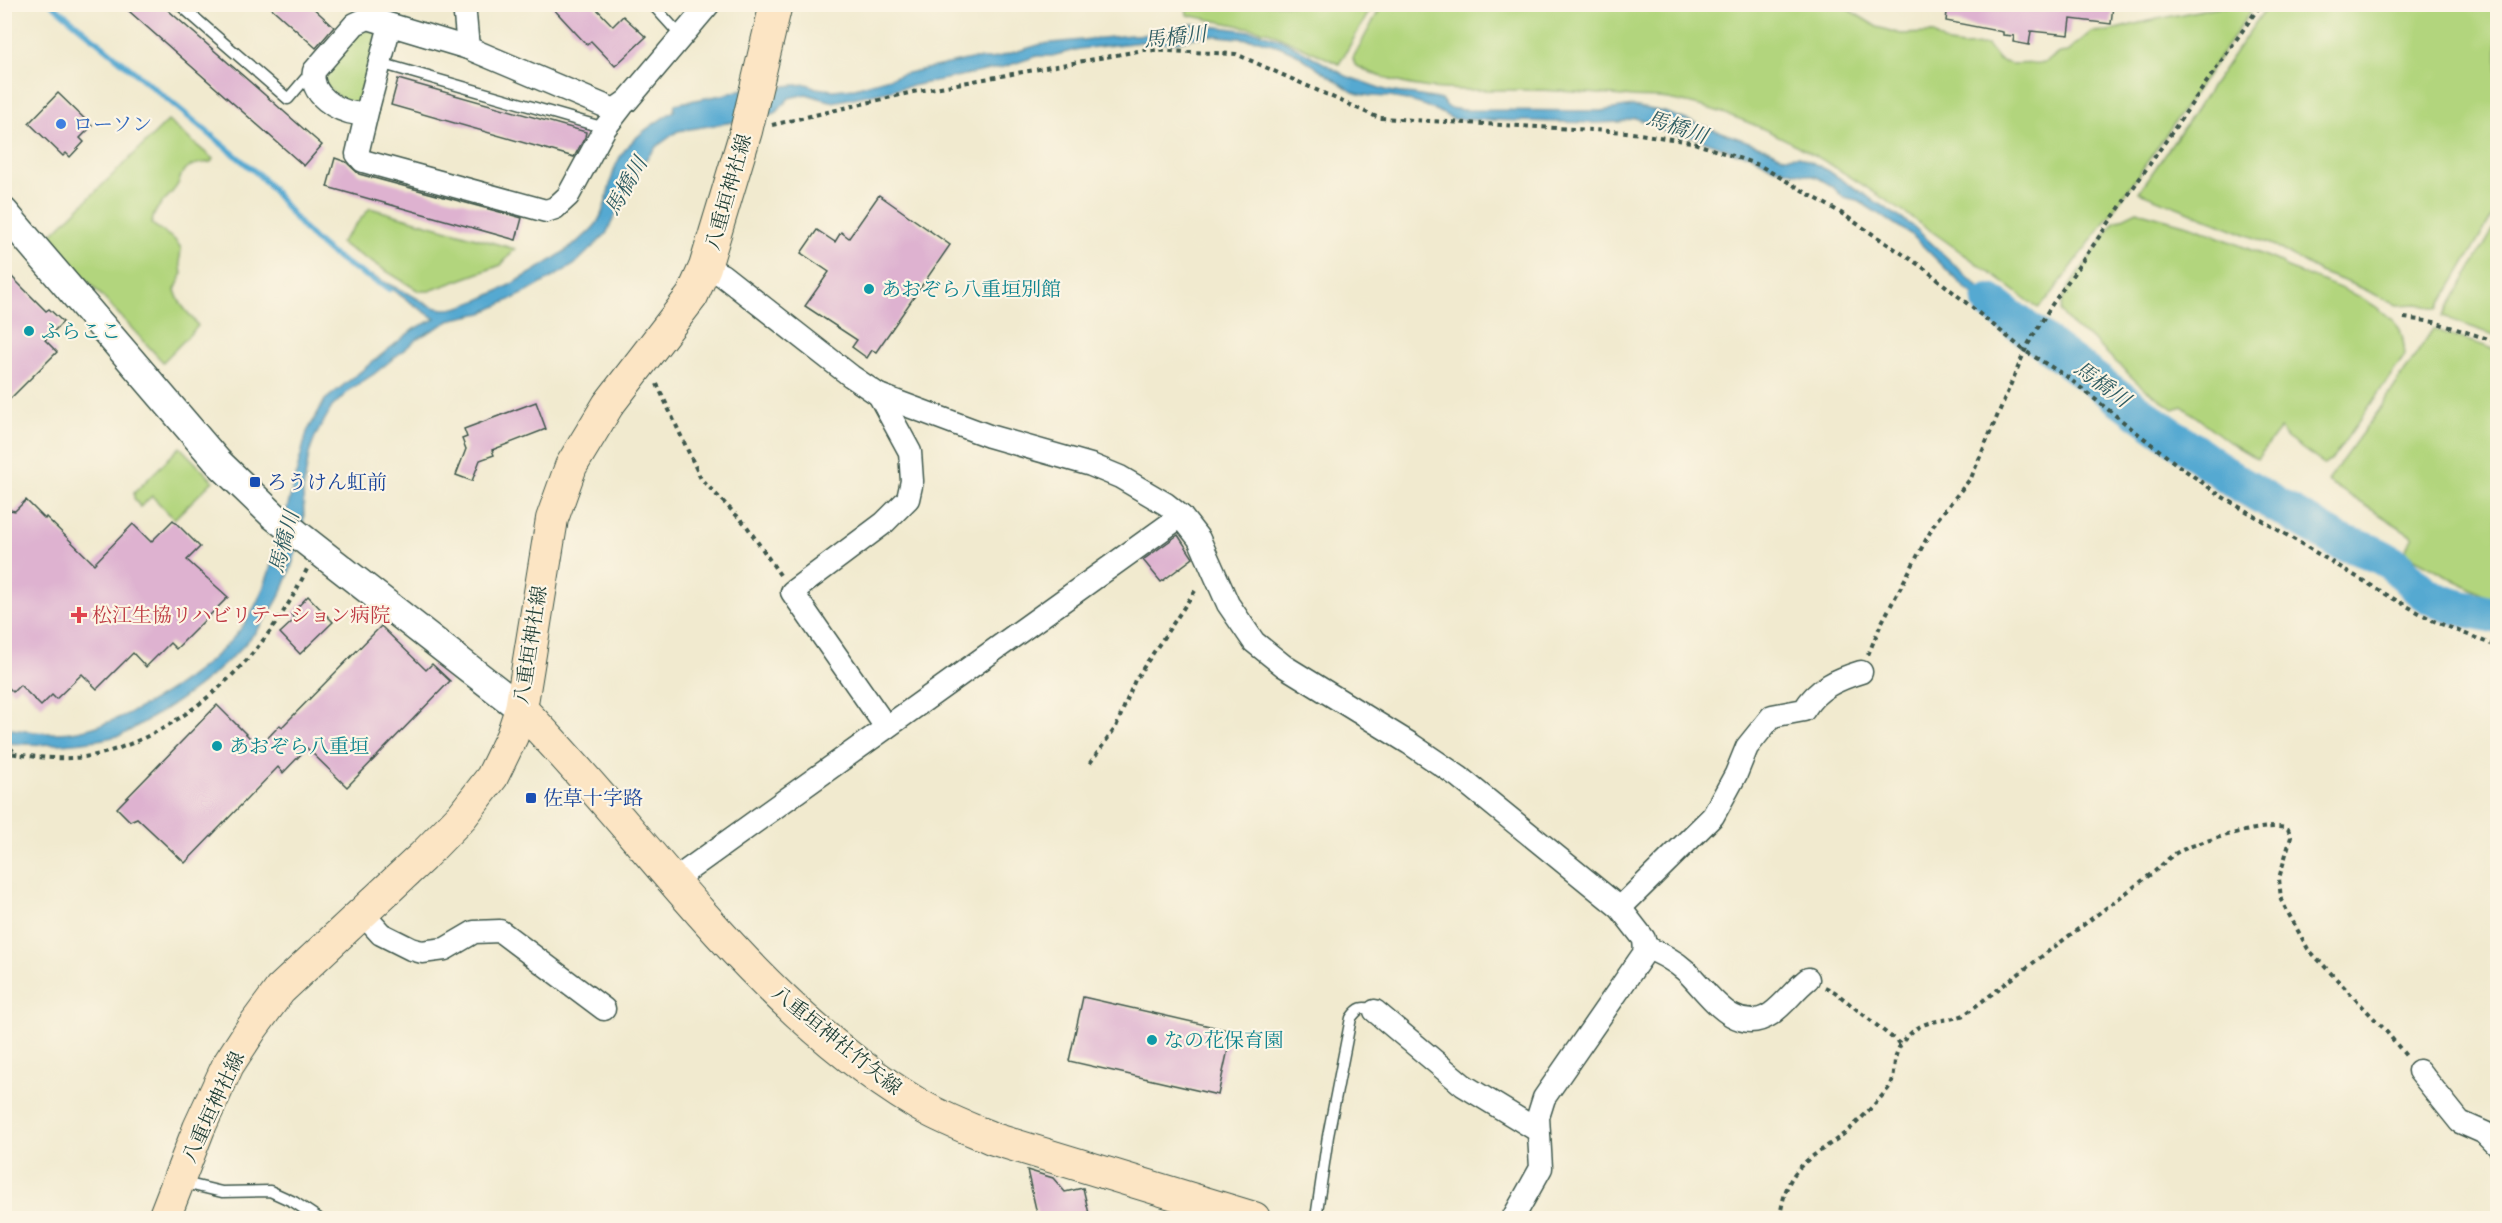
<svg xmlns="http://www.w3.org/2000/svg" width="2502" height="1223" font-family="'Libre Caslon Text','Noto Serif JP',serif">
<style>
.green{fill:#b2d57d;stroke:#688958;stroke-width:1.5}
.water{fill:#55a9d1;stroke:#3a7382;stroke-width:1.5}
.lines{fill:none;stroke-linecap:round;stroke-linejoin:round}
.stream{stroke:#55a9d1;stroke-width:6}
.river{stroke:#55a9d1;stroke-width:36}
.building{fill:#deb2d0}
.service-casing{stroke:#3e574b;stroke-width:13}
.minor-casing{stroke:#3e574b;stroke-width:25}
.tertiary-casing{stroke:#3e574b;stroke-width:31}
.secondary-casing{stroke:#3e574b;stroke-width:34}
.path{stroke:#3e574b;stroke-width:4;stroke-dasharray:4.5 4.5;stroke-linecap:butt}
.service{stroke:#fff;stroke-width:10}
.minor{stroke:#fff;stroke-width:22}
.tertiary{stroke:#fff;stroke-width:28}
.secondary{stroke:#fce5c4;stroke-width:32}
.shop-dot{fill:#3f7fe0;stroke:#fcf5e5;stroke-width:2}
.culture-dot{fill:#0f9aa8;stroke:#fcf5e5;stroke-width:2}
.transit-dot{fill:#1a4fb4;stroke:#fcf5e5;stroke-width:2}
.health-dot{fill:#e0444e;stroke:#fcf5e5;stroke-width:2}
.labels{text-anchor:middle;stroke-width:4.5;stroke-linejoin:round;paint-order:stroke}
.shop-label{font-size:20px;fill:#366cbe;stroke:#fcf5e5;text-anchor:start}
.street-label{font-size:20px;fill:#1f3d34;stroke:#fcf5e5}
.culture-label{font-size:20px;fill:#0d838f;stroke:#fcf5e5;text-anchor:start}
.transit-label{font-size:20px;fill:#164399;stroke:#fcf5e5;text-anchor:start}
.health-label{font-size:20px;fill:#be3a42;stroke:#fcf5e5;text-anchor:start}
.water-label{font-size:21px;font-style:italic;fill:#2f5d63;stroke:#fcf5e5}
</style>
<rect width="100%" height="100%" fill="#fcf5e5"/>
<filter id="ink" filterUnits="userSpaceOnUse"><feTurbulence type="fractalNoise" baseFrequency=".0167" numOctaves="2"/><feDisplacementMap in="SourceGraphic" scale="12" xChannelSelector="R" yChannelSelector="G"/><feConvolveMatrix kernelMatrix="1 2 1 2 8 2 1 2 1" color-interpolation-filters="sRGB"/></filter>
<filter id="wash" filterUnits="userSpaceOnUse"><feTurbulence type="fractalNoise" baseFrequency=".008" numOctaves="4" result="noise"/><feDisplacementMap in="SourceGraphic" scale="24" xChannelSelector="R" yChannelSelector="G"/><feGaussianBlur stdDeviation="1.35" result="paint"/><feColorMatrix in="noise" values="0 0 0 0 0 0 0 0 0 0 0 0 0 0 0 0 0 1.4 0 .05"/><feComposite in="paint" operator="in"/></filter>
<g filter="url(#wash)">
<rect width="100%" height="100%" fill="#f1eacf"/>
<g class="green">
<path d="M1186,5v-1l187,1 -34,59 -69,-32 -83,-17z"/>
<path d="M1382,5h459l36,22 24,7 31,-1 16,11 15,2 24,-1 12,15 12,4 33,-1 16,-10 7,-1 24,-20 17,-1 40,-10 69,-14 38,-2 -127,185 -80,109 -10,9c-48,-36 -96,-70 -145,-103 -68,-46 -138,-90 -220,-105 -13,-3 -28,-2 -41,-3 -34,-3 -70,-7 -104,-7 -63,-1 -116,6 -173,-25l-2,-7z"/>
<path d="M2310,5l23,2 6,-3 158,1v203l-59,101 -20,-5 -21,1 -42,-20 -35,-13 -45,-26 -136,-54 128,-186z"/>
<path d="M373,30l4,4 -19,70 -12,-1 -22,-19v-16l32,-37z"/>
<path d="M168,121l45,38 -2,3c-8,1 -17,1 -24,6 -7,5 -6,10 -9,16 -8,15 -25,21 -26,40l23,16 6,8 -1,10 2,17 -7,15c5,18 15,23 23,36l-35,36 -115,-124z"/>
<path d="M370,208l145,41 -14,16 -72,26h-10l-79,-48z"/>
<path d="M2137,211l58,16 83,34 7,6c35,14 90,29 114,61 4,6 5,18 6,27l-74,106 -7,3 -37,-26 -7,-9 -23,30 -28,-17 -47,-36 -8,3 -34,-24 -47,-45 -19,-12 -13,-16 2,-14 6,-11 45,-65z"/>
<path d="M2497,223v113l-54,-19z"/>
<path d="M2433,329l64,21v251l-18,-8 -72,-39 -3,-2 9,-16 -86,-55 52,-71z"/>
<path d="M180,447l33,34 -39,38 -22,-23 -12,11 -6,-9v-5z"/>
</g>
<g class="water">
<path d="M1193,24l65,8 27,9 61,35 42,15 45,7 8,2 8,8 14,2 138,1 32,-5 31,6 99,35 21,10 15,-1 28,14 86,56 73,68 46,35 -4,6 -61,-45 -55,-55 -55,-35 -14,-3 -11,-11 -15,-9 -45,-10 -20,-12 -19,-3 -36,-14 -30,-5 -15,-9 -17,-6 -15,4 -25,1 -142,-4c-19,-11 -40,-19 -63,-22 -13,-1 -25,0 -37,-5l-58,-39 -16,-7 -20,-6 -52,-5 -35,8 -30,-1 -63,7 -27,7h-15l-33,11 -171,35 -27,-8 -17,4 -12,14 -25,9 19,-28 14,-7 22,-2 9,4 17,2 22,-2 48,-14 68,-15h20l51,-15 89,-9 38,-1 13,-8z"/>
<path d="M753,86l-8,34 -67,11 -22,16 -19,23 -31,64 -32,31 -47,27 -45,21 -29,6 -33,18 -46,37 -22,14 -20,19 -17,30 -6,17 -6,37 1,26 -3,18 -17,-14 23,-89 18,-32 89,-71 21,-10 -65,-44c12,6 24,12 37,18 13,6 22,15 37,16 29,3 136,-61 153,-86 12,-19 11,-41 20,-60 10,-23 36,-39 57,-52l1,-7 52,-10z"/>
<path d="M282,524l18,14c-7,24 -13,47 -26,68 -27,46 -86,92 -132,117 -8,5 -16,11 -24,13 -38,9 -75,10 -113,7l-1,-15c24,3 50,8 74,3 55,-10 144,-67 172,-116 17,-28 24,-59 32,-91z"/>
</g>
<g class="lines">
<path class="stream" d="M52,4l206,170c20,19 34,44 54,63 22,22 50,36 77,52"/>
<path class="river" d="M1990,302l132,98 115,82 103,60c19,5 44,13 59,27 10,9 16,18 27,25 22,14 48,16 72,22"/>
</g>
<g id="blocks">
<g class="building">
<path d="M121,4h40l161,141 -18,21z"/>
<path d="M267,4h42l25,23 -18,21z"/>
<path d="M549,4h43l21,22 10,-10 23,21 -31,29 -24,-25 -4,4z"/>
<path d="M1948,4h156l9,1 -2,19 -40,-5 -2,16 -38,-4 -2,14 -16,-3 1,-6 -11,-1v-3l-57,-11z"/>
<path d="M398,79l188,53 -1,5 -11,20 -183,-52z"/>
<path d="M58,93l34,33 -12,12 4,4 -14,15 -4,-4 -3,3 -34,-33z"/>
<path d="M335,158l11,4 13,12 163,44 -6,22 -189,-53z"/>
<path d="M879,195l71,50 -74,107 -4,-2 -5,8 -15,-11 5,-7 -52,-34 24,-34 -28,-19 16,-23 18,12 6,-10 8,6z"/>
<path d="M4,269l42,42 3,-2 14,13 -18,18 12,12 -53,53z"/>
<path d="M536,402l10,27 -54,21 2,5 -14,5 -8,21 -16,-6 10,-26 -4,-10 5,-2 -3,-8z"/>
<path d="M26,500l19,19 1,-2 48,47 39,-40 18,18 22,-22 27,27 -13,13 41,37 -52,52 -6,-6 -24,24 -13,-14 -36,36 -15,-15 -26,25 -4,-4 -11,11 -21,-21 -7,7 -9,-9v-174l11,2z"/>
<path d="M1178,535l15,23 -32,24 -18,-22z"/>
<path d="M308,596l25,26 -33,32 -20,-21 15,-14 -4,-5z"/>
<path d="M381,626l45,44 6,-6 18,17 -103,106 -40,-39 -24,25 -5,-6 -93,96 -48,-45 -7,3 -13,-13 100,-103 42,42 21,-22 2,2z"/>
<path d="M1083,997l149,34 -14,64 -149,-34z"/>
<path d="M1027,1170l26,8 12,14 18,-4 7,30h-52z"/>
</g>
</g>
</g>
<g filter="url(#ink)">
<use href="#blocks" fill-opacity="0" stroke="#3e574b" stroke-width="1.5"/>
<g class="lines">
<defs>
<g id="service">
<path d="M179,4l109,95 23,-27"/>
<path d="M652,4l29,32"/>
<path d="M380,63l225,65"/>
<path d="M180,1182l42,10 48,-1 24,11 24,16"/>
<path d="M1316,1218l12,-82 23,-118c7,-10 12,-13 24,-7"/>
</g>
<g id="minor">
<path d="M464,4l4,44 144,61 5,-1 10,-7 82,-97"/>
<path d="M390,25l-22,83 -10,6c-21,-3 -49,-19 -44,-43l41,-47 13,-6 100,30"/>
<path d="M368,108l-11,46 6,7 183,50 9,-3 13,-12 37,-68 17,-22"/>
<path d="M705,267l17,8 129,101 28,19 110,41 102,29 29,12 46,27 15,12 18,23 29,65 26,38 30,24 125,77 50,34 161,131 24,31 1,13 -101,146 -6,19 3,51 -28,50"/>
<path d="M879,395l31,57 2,29 -4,18 -24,24 -92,69 94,135"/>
<path d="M674,880l507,-364"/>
<path d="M1620,908l93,-92 23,-42 11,-27 25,-31 32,-6c13,-22 34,-31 57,-38"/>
<path d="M362,913l19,21 30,15 11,3 23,-3 29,-17 26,-1 104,78"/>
<path d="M1646,947c15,7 28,13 40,24 23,22 49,67 85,43 14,-10 24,-25 37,-35"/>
<path d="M1375,1011l88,74 74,45"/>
<path d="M2419,1071l41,51 25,11 13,13"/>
</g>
<path id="tertiary" d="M4,212l214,250 56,54 247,193"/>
<g id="secondary">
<path d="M521,709c129,132 233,296 395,394 24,15 52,25 78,36l260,79"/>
<path d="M164,1218l35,-90 29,-63 24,-37 28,-38 142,-133 40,-41 30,-39 20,-41 9,-27 31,-190 19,-53 37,-61 84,-109 13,-29 41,-136 30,-127"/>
</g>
</defs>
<use href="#service" class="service-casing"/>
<use href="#minor" class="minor-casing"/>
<use href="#tertiary" class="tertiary-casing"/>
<use href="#secondary" class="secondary-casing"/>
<g class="path">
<path d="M772,125l141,-33 231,-42 92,4 143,64 247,14 65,10 68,23 82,48 84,56 100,82 41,25 109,87 46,33 173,103 40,22 64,26"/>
<path d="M2404,318l30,4 64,20"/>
<path d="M657,384l44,95 45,46 34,50"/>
<path d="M1868,655l13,-31 55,-103 35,-43 56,-132 24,-40 210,-302"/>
<path d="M4,741l12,13"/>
<path d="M4,752c33,6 68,10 100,1 90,-26 164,-101 203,-184"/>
<path d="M1090,763l26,-36 19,-47 62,-92"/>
<path d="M1825,987l10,5 65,52"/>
<path d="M1780,1218c7,-57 31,-57 70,-89 13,-12 27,-27 38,-40 13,-17 -3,-34 24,-57 16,-14 35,-10 52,-17l191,-144c7,-6 16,-16 25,-20 17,-9 92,-31 108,-22l3,8 -12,41 2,22 27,49 77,81 22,27"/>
</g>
<use href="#service" class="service"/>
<use href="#minor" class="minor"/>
<use href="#tertiary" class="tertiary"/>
<use href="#secondary" class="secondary"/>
</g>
</g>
<circle class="shop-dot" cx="61" cy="124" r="6"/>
<g class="culture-dot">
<circle cx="869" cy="289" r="6"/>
<circle cx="29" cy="331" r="6"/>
<circle cx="217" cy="746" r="6"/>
<circle cx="1152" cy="1040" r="6"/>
</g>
<g class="transit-dot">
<rect x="249" y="476" width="12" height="12" rx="3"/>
<rect x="525" y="792" width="12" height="12" rx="3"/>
</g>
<path class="health-dot" d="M76 606h6v6h6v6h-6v6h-6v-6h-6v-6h6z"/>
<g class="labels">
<g class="shop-label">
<text x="73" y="131">ローソン</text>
</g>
<g class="street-label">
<text transform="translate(728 192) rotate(-74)" y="7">八重垣神社線</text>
<text transform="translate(530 645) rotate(-81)" y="7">八重垣神社線</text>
<text transform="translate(837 1040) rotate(39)" y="7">八重垣神社竹矢線</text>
<text transform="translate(213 1107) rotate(-65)" y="7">八重垣神社線</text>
</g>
<g class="culture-label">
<text x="881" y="296">あおぞら八重垣別館</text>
<text x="41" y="338">ふらここ</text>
<text x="229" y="753">あおぞら八重垣</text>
<text x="1164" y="1047">なの花保育園</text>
</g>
<g class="transit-label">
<text x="267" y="489">ろうけん虹前</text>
<text x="543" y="805">佐草十字路</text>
</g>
<g class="health-label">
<text x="92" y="622">松江生協リハビリテーション病院</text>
</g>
<g class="water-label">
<text transform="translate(1175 37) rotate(-6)" y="7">馬橋川</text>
<text transform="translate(1677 127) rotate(18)" y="7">馬橋川</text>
<text transform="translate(626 186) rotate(-60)" y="7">馬橋川</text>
<text transform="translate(2102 384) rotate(36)" y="7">馬橋川</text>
<text transform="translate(284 542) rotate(-75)" y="7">馬橋川</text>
</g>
</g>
<rect width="2502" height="1223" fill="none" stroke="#fcf5e5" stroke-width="24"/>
</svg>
